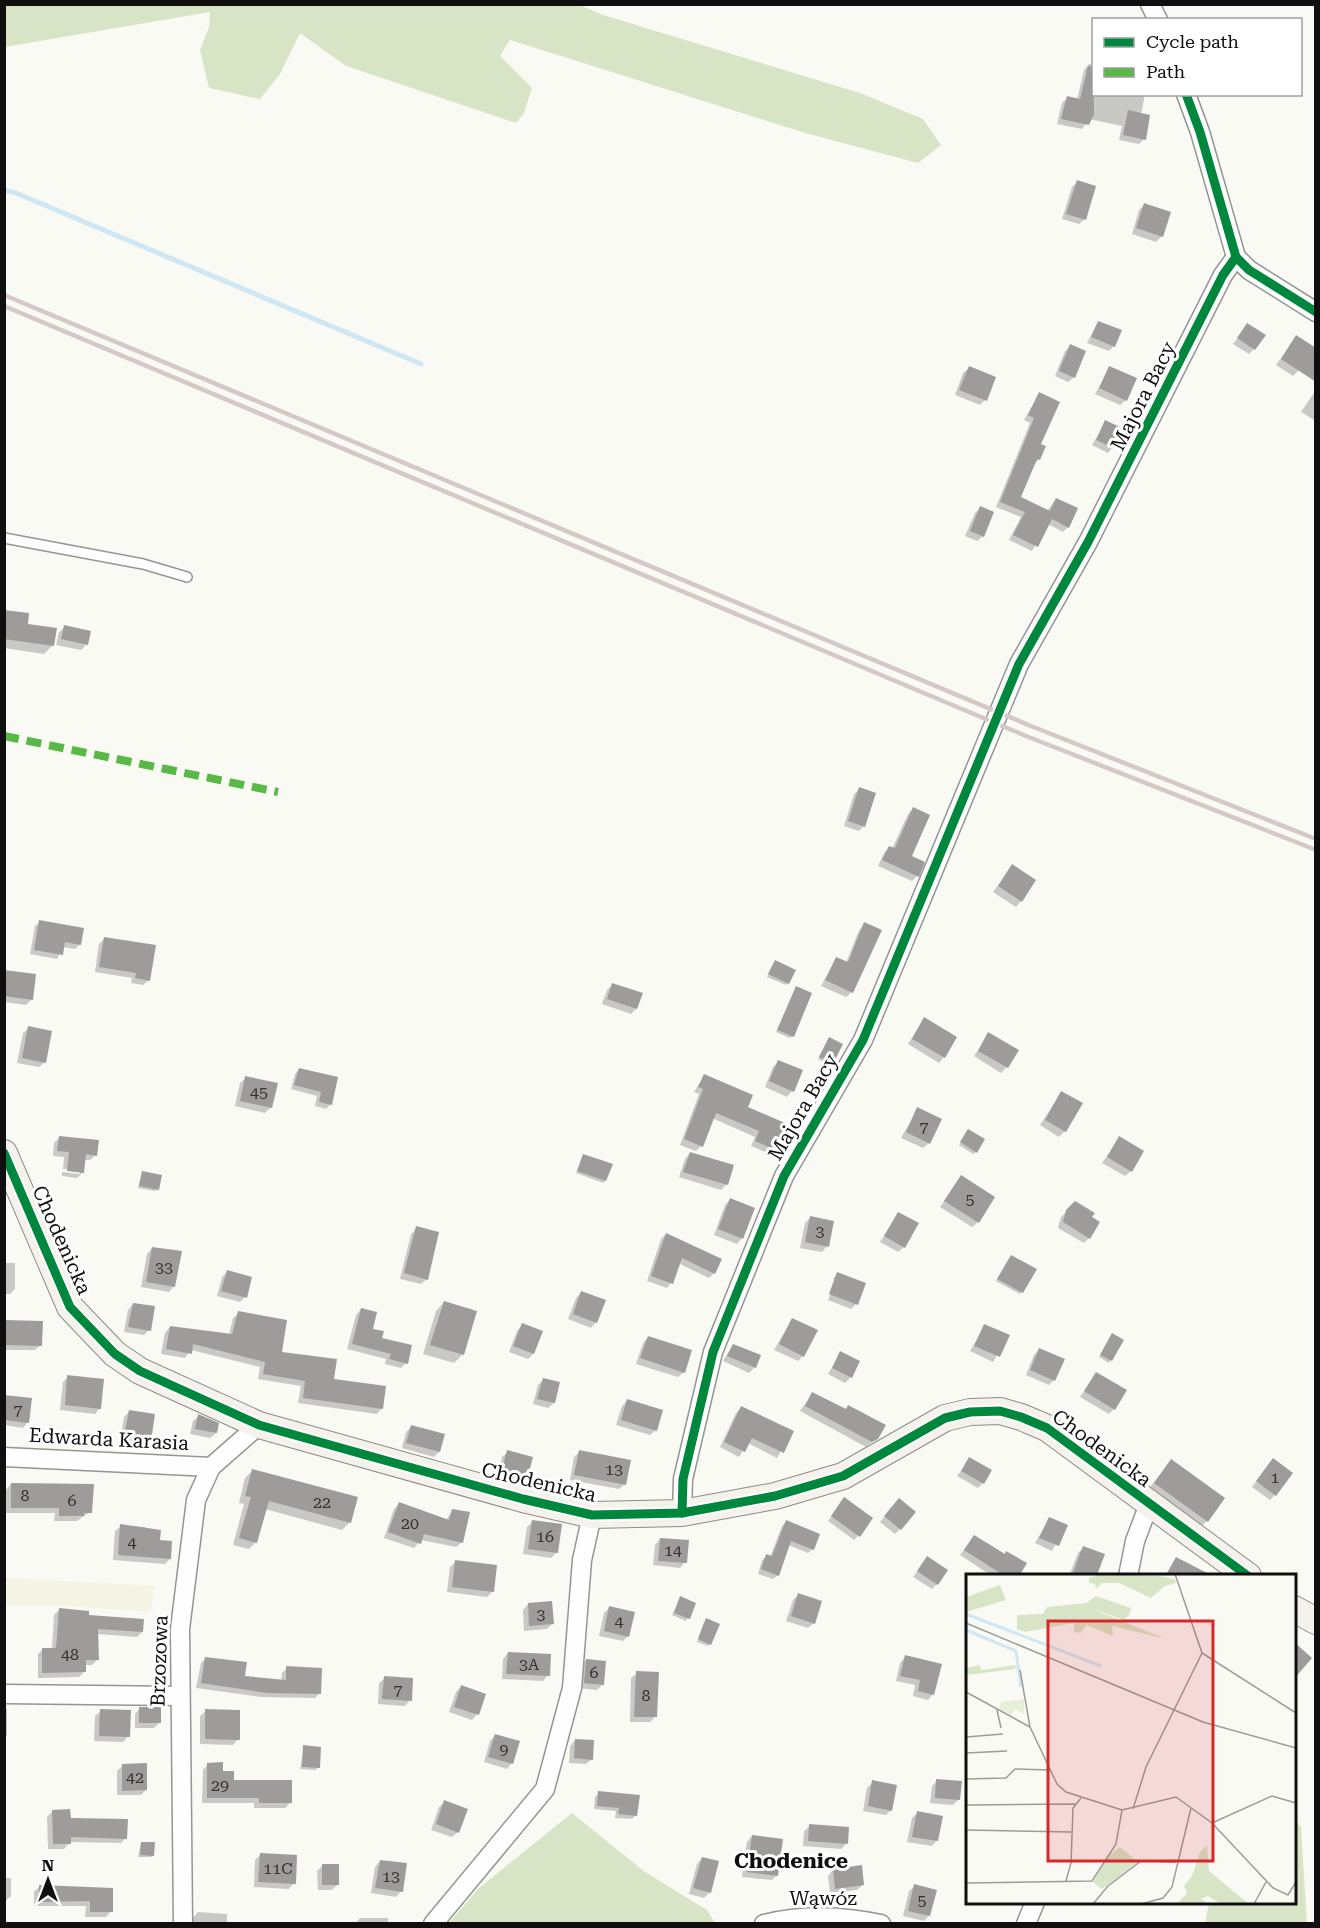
<svg xmlns="http://www.w3.org/2000/svg" width="1320" height="1928" font-family="'Roboto Serif',serif">
<style>
.farmland{fill:#f5f3e3}
.forest{fill:#d7e5c6}
.shadow{fill:#0003}
.lines{fill:none;stroke-linecap:round;stroke-linejoin:round}
.stream{stroke:#cfe7f2;stroke-width:5}
.building{fill:#9e9c9a}
.lane-casing{stroke:#959593;stroke-width:12}
.street-casing{stroke:#959593;stroke-width:21}
.secondary-casing{stroke:#8b8b89;stroke-width:28}
.lane{stroke:#fefefe;stroke-width:9}
.street{stroke:#fefefe;stroke-width:18}
.secondary{stroke:#f4f2eb;stroke-width:26}
.rail{stroke:#d5c8c8;stroke-width:4.5}
.quiet{stroke:#58b947;stroke-width:8;stroke-dasharray:15 8;stroke-linecap:butt}
.cycleway-casing{stroke:#fff;stroke-width:13}
.cycleway{stroke:#00873e;stroke-width:9}
.labels{text-anchor:middle;stroke-width:6;stroke-linejoin:round;paint-order:stroke}
.number-label{font-size:16px;fill:#333232}
.street-label{font-size:20px;fill:#0f0f0f;stroke:#fff}
.neighbourhood-label{font-size:21px;font-weight:bold;fill:#0f0f0f;stroke:#fff}
.inset-river{fill:none;stroke:#cfe7f2;stroke-width:3}
.inset-road{fill:none;stroke:#9c9c99;stroke-width:1.5}
.view{fill:#d62828;fill-opacity:0.15;stroke:#d62828;stroke-width:3}
.inset-edge{fill:none;stroke:#0f0f0f;stroke-width:3}
</style>
<rect width="100%" height="100%" fill="#fafaf5"/>
<path class="farmland" d="M4,1578l150,8 -3,26 -91,-7h-55z"/>
<g class="forest">
<path d="M5,4l575,1 23,10 257,78 63,26 18,26 -23,18 -113,-30 -295,-93 -10,16 32,32 -8,25 -8,10 -170,-57 -46,-33 -20,41 -20,25 -51,-11 -9,-38 9,-23 1,-15 -205,35z"/>
<path d="M572,1813l73,59 62,38 8,13h-266l30,-35z"/>
<path d="M1295,1820l6,7 6,96h-102l4,-20 85,-1z"/>
</g>
<g class="shadow">
<path d="M1089,64l5,1v29h51l-4,21 3,24 -5,5 -20,-4 3,-14 -33,-7 -7,10 -25,-5 5,-21 5,-5 10,2 7,-30z"/>
<path d="M1077,182l8,37 -6,5 -17,-5 10,-32z"/>
<path d="M1144,205l18,31 -6,6 -24,-8 7,-24z"/>
<path d="M1098,322l16,24 -5,5 -22,-8z"/>
<path d="M1247,325l7,24 -5,5 -16,-10z"/>
<path d="M1296,337l3,33 -6,6 -17,-11z"/>
<path d="M1071,346l3,31 -6,5 -13,-6 10,-25z"/>
<path d="M969,368l16,32 -5,5 -25,-10 8,-22z"/>
<path d="M1110,368l16,32 -6,5 -25,-11z"/>
<path d="M1316,390v31l-15,-9z"/>
<path d="M1039,394v65l-5,6 -14,32 27,14 9,-12 12,28 -5,5 -15,-8 -16,27 -23,-11 12,-23 -25,-10 34,-84 -6,-3z"/>
<path d="M1106,422l7,25 -5,6 -16,-8z"/>
<path d="M980,508l3,28 -6,5 -12,-5 10,-23z"/>
<path d="M4,611l22,14 27,20 -9,9 -40,-6z"/>
<path d="M65,627l21,18 -5,5 -25,-5 3,-13z"/>
<path d="M860,789l4,37 -5,5 -15,-5 10,-32z"/>
<path d="M913,809l-3,48 7,19 -5,5 -34,-15 6,-13 5,-6 3,2 16,-35z"/>
<path d="M1012,866l9,35 -5,6 -23,-15z"/>
<path d="M40,922l40,22 -5,5 -12,-2 -6,12 -27,-5 5,-28z"/>
<path d="M865,924l-13,68 -6,5 -25,-11 15,-27 10,4 13,-33z"/>
<path d="M105,938l44,42 -6,5 -12,-2 1,-5 -37,-6 4,-28z"/>
<path d="M773,965l15,18 -2,2 -19,-8z"/>
<path d="M4,972l28,27 -6,6 -22,-3z"/>
<path d="M612,985l24,24 -5,5 -29,-10 5,-14z"/>
<path d="M796,988l-3,48 -3,2 -14,-6z"/>
<path d="M924,1019l20,38 -5,6 -31,-19z"/>
<path d="M29,1028l16,34 -6,5 -22,-4 6,-30z"/>
<path d="M989,1034l18,33 -6,6 -27,-17z"/>
<path d="M827,1041l5,22 -3,2 -11,-6z"/>
<path d="M779,1061l13,30 -5,6 -22,-10 8,-20z"/>
<path d="M299,1069l37,9 -6,27 -4,4 -11,-3 2,-10 -26,-7 4,-15z"/>
<path d="M704,1076l42,31 34,44 -5,5 -24,-10 4,-9 -43,-19 -11,28 -5,5 -16,-6 19,-51 -5,-2z"/>
<path d="M246,1078l25,29 -6,6 -30,-7 5,-23z"/>
<path d="M1061,1093l4,38 -6,6 -19,-12z"/>
<path d="M918,1109l11,34 -6,5 -22,-10z"/>
<path d="M966,1133l10,19 -3,2 -14,-9z"/>
<path d="M60,1137l36,18 -6,5h-6l-1,12 -6,6 -15,-2v-4l18,2v-3l-17,-2 1,-12 -11,-1 1,-13z"/>
<path d="M1120,1138l11,33 -6,5 -23,-13z"/>
<path d="M690,1153l42,13 -6,19 -5,5 -42,-13 6,-18z"/>
<path d="M584,1155l21,26 -2,2 -27,-10z"/>
<path d="M142,1173l16,16 -3,2 -17,-3z"/>
<path d="M961,1177l17,45 -6,5 -32,-20z"/>
<path d="M730,1200l12,38 -5,6 -23,-9 11,-30z"/>
<path d="M1076,1203l14,15 -1,20 -5,5 -26,-15 3,-11z"/>
<path d="M899,1214l5,33 -6,5 -18,-10z"/>
<path d="M811,1217l16,29 -5,6 -22,-4 5,-25z"/>
<path d="M417,1228l10,51 -6,5 -21,-5 11,-45z"/>
<path d="M666,1234l48,39 -5,5 -31,-15 -7,20 -4,5 -20,-7 14,-42z"/>
<path d="M152,1248l22,38 -5,6 -28,-5 6,-33z"/>
<path d="M1009,1259l13,33 -2,2 -24,-13z"/>
<path d="M4,1263h11v26l-5,5h-6z"/>
<path d="M227,1272l18,25 -5,5 -23,-6 5,-19z"/>
<path d="M837,1274l19,30 -5,5 -23,-9 8,-21h-3z"/>
<path d="M581,1293l15,29 -5,6 -23,-9 8,-21z"/>
<path d="M444,1302l31,10 -13,43 -8,8 -31,-9 13,-43z"/>
<path d="M133,1304l16,26 -5,5 -20,-3 4,-22z"/>
<path d="M361,1309l10,21 35,33 -5,5 -16,-4 1,-5 -39,-10 9,-34z"/>
<path d="M239,1313l41,40 102,55 -5,6 -79,-11 3,-17 -43,-7 2,-12 -69,-17 -6,8 -24,-4 4,-21 5,-6 59,8 4,-17z"/>
<path d="M792,1319l11,37 -5,5 -24,-11z"/>
<path d="M4,1322l37,23 -6,5h-31z"/>
<path d="M522,1325l11,29 -5,5 -19,-7 8,-21z"/>
<path d="M985,1326l23,10 -15,26 -23,-11z"/>
<path d="M648,1337l36,35 -6,5 -42,-13 7,-21z"/>
<path d="M1110,1337l12,4 -13,22 -10,-6z"/>
<path d="M733,1345l22,22 -6,6 -26,-12z"/>
<path d="M1040,1349l14,31 -5,5 -23,-10 8,-20z"/>
<path d="M841,1353l10,24 -6,6 -17,-9z"/>
<path d="M1096,1374l18,35 -5,5 -29,-17z"/>
<path d="M68,1377l32,31 -5,6 -35,-4 3,-28z"/>
<path d="M543,1380l11,23 -6,5 -15,-4 5,-19z"/>
<path d="M812,1394l65,44 -11,9 -66,-36z"/>
<path d="M4,1396l24,26 -5,6 -19,-3z"/>
<path d="M627,1401l29,29 -6,5 -34,-10 6,-19z"/>
<path d="M741,1408l51,24 -15,26 -29,-15 -9,14 -19,-10 16,-34z"/>
<path d="M129,1412l21,28 -6,6 -24,-4 4,-25z"/>
<path d="M199,1416l17,17 -6,5 -20,-4 3,-13z"/>
<path d="M412,1426l27,26 -5,5 -32,-9 4,-16z"/>
<path d="M508,1452l18,27 -6,5 -23,-6 5,-21z"/>
<path d="M579,1452l46,32 -6,5 -49,-9 4,-23z"/>
<path d="M970,1459l13,24 -5,5 -21,-12z"/>
<path d="M1171,1461l36,60 -9,8 -52,-37z"/>
<path d="M1268,1466l7,29 -5,5 -18,-13z"/>
<path d="M253,1470l103,28 -7,25 -7,7 -77,-21 -9,33 -7,7 -16,-4 11,-41 -5,-1 6,-25z"/>
<path d="M11,1484l79,28 -13,9h-23l1,-8h-49v-23z"/>
<path d="M399,1504l47,16 6,-9 10,31 -6,5 -35,-7 -7,8 -30,-10 10,-29z"/>
<path d="M840,1504l18,32 -4,4 -26,-19z"/>
<path d="M894,1505l6,24 -5,5 -15,-12z"/>
<path d="M1049,1519l17,7 -14,25 -17,-8z"/>
<path d="M533,1521l23,32 -5,5 -28,-4 4,-27z"/>
<path d="M786,1522l27,27 -5,4 -20,-8 -10,30 -5,4 -15,-5 4,-14 5,-4 3,1 12,-31z"/>
<path d="M121,1526l24,1 25,32 -5,5 -52,-4 2,-29z"/>
<path d="M974,1536l30,20 21,7 -6,13h-27l-32,-21z"/>
<path d="M660,1539l25,23 -5,6 -27,-3 2,-20z"/>
<path d="M1083,1548l20,7 -7,21h-27l9,-23z"/>
<path d="M927,1558l10,26 -5,5 -19,-12z"/>
<path d="M1176,1559l26,13 -2,4h-35z"/>
<path d="M455,1562l38,29 -6,6 -40,-5 3,-25z"/>
<path d="M799,1594l15,29 -6,5 -22,-7 7,-21z"/>
<path d="M680,1598l8,20 -2,3 -14,-6z"/>
<path d="M528,1604l24,20 -5,5 -23,2 -1,-21z"/>
<path d="M609,1608l19,28 -5,5 -24,-5 5,-23z"/>
<path d="M59,1610l28,6 55,16 -5,5 -40,-3v26l-5,5h-8v7l-5,5 -41,1v-24l5,-5h9l2,-34z"/>
<path d="M704,1622l6,22 -2,2 -11,-4z"/>
<path d="M508,1653l40,22 -5,6 -41,-2 1,-20z"/>
<path d="M905,1657l28,37 -5,6 -15,-4 2,-11 -19,-4 4,-18z"/>
<path d="M206,1658l37,19 38,4 1,-8 5,-5 33,25 -5,5 -54,-1 -65,-9 5,-25z"/>
<path d="M586,1660l16,25 -5,5 -18,-2 2,-22z"/>
<path d="M637,1673l18,44 -5,5h-20l1,-44z"/>
<path d="M385,1678l25,22 -5,6 -27,-2 1,-21z"/>
<path d="M461,1687l16,27 -5,6 -23,-8 7,-20z"/>
<path d="M140,1708l20,14 -6,6h-19v-14z"/>
<path d="M4,1709h3v27l-3,2z"/>
<path d="M101,1711l27,25 -5,6 -29,-1 1,-25z"/>
<path d="M206,1711l32,28 -5,6 -33,-1v-28z"/>
<path d="M495,1735l17,28 -5,6 -23,-7 6,-21z"/>
<path d="M575,1740l17,19 -6,5 -17,-1 1,-17z"/>
<path d="M304,1747l14,20 -2,3 -16,-1z"/>
<path d="M208,1764l24,18 58,21 -5,5h-31v-5h-52l1,-33z"/>
<path d="M123,1765l23,25 -5,5h-24v-24z"/>
<path d="M937,1781l22,18 -6,6 -23,-2 2,-17z"/>
<path d="M873,1782l18,28 -5,5 -23,-4 4,-23z"/>
<path d="M599,1793l37,22 -4,4 -17,-1 1,-7 -22,-2 1,-12z"/>
<path d="M445,1802l13,30 -6,5 -21,-7 8,-23z"/>
<path d="M53,1811l16,8 57,19 -5,5 -51,-1 -6,7h-16l-1,-32z"/>
<path d="M917,1813l20,27 -5,6 -25,-4 5,-24z"/>
<path d="M4,1816h2l-2,19z"/>
<path d="M810,1826l36,18 -5,5 -38,-3 1,-15z"/>
<path d="M752,1836l25,39 -5,5 -30,-3 5,-35z"/>
<path d="M141,1843l12,12 -2,2h-13z"/>
<path d="M261,1854l33,29 -5,6 -35,-2 1,-27z"/>
<path d="M702,1858l8,34 -6,6 -15,-4 8,-30z"/>
<path d="M380,1861l21,30 -5,6 -25,-4 4,-26z"/>
<path d="M323,1865l14,20 -5,5h-14l-1,-19z"/>
<path d="M833,1870l30,15 -6,5 -27,3 -2,-17z"/>
<path d="M4,1878h7v18l-7,6z"/>
<path d="M40,1886l71,3v22l-5,6h-21l1,-11h-52v-14z"/>
<path d="M915,1886l14,29 -5,6 -21,-5 6,-25z"/>
<path d="M198,1912l29,2v10h-35l1,-6z"/>
<path d="M360,1918h28v6h-33z"/>
</g>
<g class="lines">
<path class="stream" d="M4,190l12,3 405,171"/>
</g>
<g class="building">
<path d="M1088,66l6,1v47l-5,11 -28,-6 6,-23 13,3z"/>
<path d="M1128,110l22,5 -4,25 -23,-5z"/>
<path d="M1077,180l19,6 -10,34 -20,-6z"/>
<path d="M1144,203l27,9 -8,25 -27,-9z"/>
<path d="M1098,321l24,9 -7,17 -24,-10z"/>
<path d="M1247,323l19,12 -11,15 -18,-12z"/>
<path d="M1296,335l20,13v34l-35,-23z"/>
<path d="M1070,344l16,7 -11,27 -16,-7z"/>
<path d="M969,366l27,11 -9,24 -28,-11z"/>
<path d="M1109,366l28,12 -10,23 -28,-13z"/>
<path d="M1039,392l21,10 -19,42 5,2 -6,14 -3,-1 -16,38 29,14 6,-13 22,10 -9,20 -17,-9 -14,28 -25,-12 12,-23 -25,-10 34,-84 -6,-3z"/>
<path d="M1105,420l19,9 -10,19 -18,-8z"/>
<path d="M980,506l14,6 -10,25 -14,-6z"/>
<path d="M4,610l25,3 -1,11 29,4 -3,18 -50,-7z"/>
<path d="M64,625l27,6 -3,14 -27,-6z"/>
<path d="M859,787l17,6 -11,34 -17,-6z"/>
<path d="M913,807l17,8 -18,41 13,6 -6,15 -37,-17 7,-14 6,2z"/>
<path d="M1012,864l24,16 -14,22 -24,-16z"/>
<path d="M39,920l45,8 -3,17 -16,-3 -2,13 -29,-5z"/>
<path d="M864,922l18,8 -29,63 -28,-13 11,-23 12,5z"/>
<path d="M104,937l52,8 -6,36 -15,-3 1,-5 -37,-6z"/>
<path d="M775,960l21,10 -7,14 -21,-10z"/>
<path d="M4,970l32,4 -3,26 -29,-4z"/>
<path d="M612,983l31,10 -6,16 -30,-10z"/>
<path d="M796,986l16,7 -18,44 -17,-7z"/>
<path d="M924,1017l33,20 -12,21 -33,-19z"/>
<path d="M28,1026l24,5 -6,32 -24,-5z"/>
<path d="M988,1032l31,18 -11,18 -30,-17z"/>
<path d="M829,1037l14,7 -10,20 -14,-7z"/>
<path d="M778,1060l25,10 -9,22 -25,-11z"/>
<path d="M299,1068l39,9 -6,28 -13,-3 2,-10 -27,-7z"/>
<path d="M704,1074l49,21 -5,12 44,19 -11,26 -26,-11 4,-10 -43,-18 -13,34 -19,-8 19,-50 -5,-2z"/>
<path d="M245,1076l33,7 -6,25 -32,-7z"/>
<path d="M1061,1091l22,12 -17,29 -21,-12z"/>
<path d="M917,1107l25,12 -12,25 -24,-12z"/>
<path d="M968,1129l17,10 -8,14 -17,-11z"/>
<path d="M59,1136l40,4 -2,16 -11,-2 -2,19 -17,-2 2,-19 -12,-1z"/>
<path d="M1119,1136l25,15 -12,21 -25,-15z"/>
<path d="M690,1152l44,13 -6,20 -45,-13z"/>
<path d="M583,1154l30,10 -7,17 -29,-10z"/>
<path d="M142,1171l20,4 -3,15 -20,-4z"/>
<path d="M961,1175l34,22 -16,26 -35,-22z"/>
<path d="M730,1198l25,10 -12,31 -25,-10z"/>
<path d="M1075,1201l20,12 -3,4 8,5 -10,17 -27,-17 3,-12z"/>
<path d="M898,1212l21,11 -14,25 -21,-12z"/>
<path d="M810,1216l24,5 -5,26 -24,-5z"/>
<path d="M416,1226l23,6 -11,48 -24,-7z"/>
<path d="M666,1233l56,26 -7,15 -33,-16 -9,26 -22,-8z"/>
<path d="M152,1247l30,4 -7,36 -29,-5z"/>
<path d="M1011,1255l26,14 -14,24 -26,-14z"/>
<path d="M227,1270l25,7 -5,21 -26,-7z"/>
<path d="M837,1272l29,11 -8,22 -29,-11z"/>
<path d="M581,1291l25,9 -9,23 -24,-9z"/>
<path d="M444,1301l33,10 -13,44 -34,-10z"/>
<path d="M133,1303l22,3 -4,25 -23,-4z"/>
<path d="M361,1308l16,4 -4,17 11,2 -2,7 30,7 -4,19 -19,-5 2,-5 -39,-10z"/>
<path d="M238,1311l49,9 -5,32 55,7 -3,20 52,7 -3,23 -80,-11 2,-17 -42,-7 2,-12 -72,-18 -1,10 -26,-5 4,-23 62,8z"/>
<path d="M792,1318l26,12 -14,27 -25,-13z"/>
<path d="M4,1320l39,1 -1,25 -38,-1z"/>
<path d="M522,1323l21,8 -9,23 -21,-8z"/>
<path d="M984,1324l26,11 -10,22 -26,-11z"/>
<path d="M1112,1333l12,7 -12,21 -12,-6z"/>
<path d="M648,1336l44,14 -7,23 -45,-15z"/>
<path d="M733,1344l28,11 -5,13 -29,-12z"/>
<path d="M1039,1348l26,11 -10,22 -25,-11z"/>
<path d="M840,1351l20,10 -8,17 -20,-10z"/>
<path d="M1096,1372l31,18 -12,20 -31,-19z"/>
<path d="M67,1375l37,4 -3,30 -36,-4z"/>
<path d="M543,1378l17,4 -5,21 -18,-4z"/>
<path d="M812,1392l34,17 2,-4 38,20 -8,14 -6,3 -67,-36z"/>
<path d="M4,1395l28,3 -3,25 -25,-3z"/>
<path d="M627,1399l36,11 -6,21 -36,-11z"/>
<path d="M741,1406l53,25 -10,22 -32,-15 -7,14 -21,-10z"/>
<path d="M129,1410l26,4 -4,27 -27,-4z"/>
<path d="M198,1414l21,9 -2,10 -22,-4z"/>
<path d="M411,1425l34,9 -5,18 -34,-9z"/>
<path d="M507,1450l26,7 -6,23 -26,-7z"/>
<path d="M579,1450l52,10 -5,25 -52,-10z"/>
<path d="M969,1457l23,13 -8,14 -23,-13z"/>
<path d="M1273,1458l20,15 -17,23 -20,-15z"/>
<path d="M1171,1459l54,39 -17,24 -54,-39z"/>
<path d="M252,1469l106,28 -7,26 -82,-22 -12,42 -18,-5 12,-41 -6,-1z"/>
<path d="M11,1483l83,1 -2,29h-8v3h-25v-8h-48z"/>
<path d="M844,1497l29,21 -13,19 -29,-21z"/>
<path d="M899,1498l17,14 -15,18 -17,-14z"/>
<path d="M399,1502l50,18 3,-11 18,3 -7,31 -39,-9 -3,10 -33,-12z"/>
<path d="M1049,1517l19,8 -9,21 -20,-8z"/>
<path d="M532,1520l30,4 -4,29 -30,-4z"/>
<path d="M786,1520l34,14 -6,16 -23,-9 -12,35 -18,-7 5,-15 6,2z"/>
<path d="M120,1524l41,6 -1,10 12,1 -1,18 -53,-4z"/>
<path d="M974,1535l31,19 1,-3 21,12 -7,12h-17l-39,-25z"/>
<path d="M660,1538l29,2 -2,23 -29,-2z"/>
<path d="M1083,1546l22,8 -8,21h-25z"/>
<path d="M927,1556l21,14 -10,15 -21,-14z"/>
<path d="M1176,1557l35,18h-45z"/>
<path d="M455,1560l42,5 -3,27 -42,-5z"/>
<path d="M798,1593l24,8 -7,23 -24,-8z"/>
<path d="M680,1596l16,7 -6,16 -16,-6z"/>
<path d="M552,1601l2,23 -25,2 -1,-23z"/>
<path d="M609,1606l26,6 -6,25 -25,-6z"/>
<path d="M59,1608l30,3v4l55,4 -1,13 -45,-3 1,31h-13v12l-44,1v-25h14z"/>
<path d="M706,1618l14,6 -9,21 -13,-6z"/>
<path d="M1294,1642l18,16 -18,21z"/>
<path d="M508,1652l43,2 -1,22 -44,-2z"/>
<path d="M905,1655l37,9 -8,31 -16,-4 2,-11 -20,-4z"/>
<path d="M205,1657l42,5 -2,14 41,4v-14l36,2 -1,26 -54,-1 -66,-10z"/>
<path d="M586,1659l20,2 -2,24 -20,-2z"/>
<path d="M636,1671l23,1 -2,45h-23z"/>
<path d="M384,1676l29,2 -1,23 -30,-2z"/>
<path d="M461,1685l25,9 -7,21 -25,-8z"/>
<rect x="139" y="1707" width="22" height="16"/>
<path d="M100,1709l31,1 -1,27 -31,-1z"/>
<path d="M205,1709l35,1v30l-35,-1z"/>
<path d="M495,1734l25,7 -7,23 -25,-7z"/>
<path d="M575,1739l19,1 -1,20 -19,-2z"/>
<path d="M303,1745l18,2 -1,21 -18,-1z"/>
<path d="M223,1762v9h11v9h58v23h-33v-5h-52v-35z"/>
<path d="M147,1763v27l-25,1v-27z"/>
<path d="M936,1779l26,2 -2,19 -25,-2z"/>
<path d="M872,1780l25,5 -5,26 -24,-5z"/>
<path d="M598,1791l42,4 -3,21 -19,-2 1,-6 -22,-2z"/>
<path d="M444,1800l24,9 -9,24 -23,-9z"/>
<path d="M70,1809l1,9 57,1 -1,20 -56,-2v7h-18l-1,-34z"/>
<path d="M917,1811l26,5 -5,25 -26,-4z"/>
<path d="M809,1824l40,3 -1,17 -40,-3z"/>
<path d="M752,1835l31,4 -5,37 -31,-4z"/>
<path d="M141,1842h14l-1,14 -14,-1z"/>
<path d="M260,1853l37,2 -1,29 -38,-2z"/>
<path d="M702,1857l17,4 -8,32 -18,-5z"/>
<path d="M380,1860l27,3 -4,29 -28,-4z"/>
<rect x="322" y="1864" width="17" height="21"/>
<path d="M862,1865l2,20 -29,4 -2,-20z"/>
<path d="M914,1884l23,6 -7,26 -22,-5z"/>
<path d="M39,1885l74,3v24h-23v-11l-51,1z"/>
</g>
<g class="lines">
<defs>
<path id="lane" d="M4,538l139,26 44,13"/>
<g id="street">
<path d="M1150,4l8,16"/>
<path d="M1186,94l14,38 36,125 13,13 67,42"/>
<path d="M4,1457l207,10"/>
<path d="M682,1513l1,-34 30,-127 71,-176 79,-136 156,-376 69,-122 135,-267 13,-18"/>
<path d="M1128,1576l7,-35 14,-37"/>
<path d="M4,1694l176,2"/>
<path d="M183,1924l-3,-295 16,-129 15,-33 48,-42"/>
<path d="M433,1924l112,-135 27,-101 10,-128 10,-45"/>
<path d="M764,1924c40,-10 77,-8 117,0"/>
<path d="M1026,1924l9,-22"/>
</g>
<g id="secondary">
<path d="M4,1153l66,154 45,47 25,17 119,54 264,74 69,16 90,-2 93,-17 68,-20 102,-58 25,-6 30,-1 21,6 26,11 201,148"/>
<path d="M1294,1609l22,12"/>
</g>
</defs>
<use href="#lane" class="lane-casing"/>
<use href="#street" class="street-casing"/>
<use href="#secondary" class="secondary-casing"/>
<use href="#lane" class="lane"/>
<use href="#street" class="street"/>
<use href="#secondary" class="secondary"/>
<g class="rail">
<path d="M4,295l1027,431 285,113"/>
<path d="M4,306l1022,430 290,114"/>
</g>
<path class="quiet" d="M4,736l274,56"/>
<defs>
<g id="cycleway">
<path d="M1186,94l14,38 36,125 13,13 67,42"/>
<path d="M4,1153l66,154 45,47 25,17 119,54 264,74 69,16 90,-2 93,-17 68,-20 102,-58 25,-6 30,-1 21,6 26,11 201,148"/>
<path d="M682,1513l1,-34 30,-127 71,-176 79,-136 156,-376 69,-122 135,-267 13,-18"/>
</g>
</defs>
<use href="#cycleway" class="cycleway-casing"/>
<use href="#cycleway" class="cycleway"/>
</g>
<g class="labels">
<g class="number-label">
<text x="259" y="1098">45</text>
<text x="924" y="1132">7</text>
<text x="970" y="1205">5</text>
<text x="820" y="1237">3</text>
<text x="164" y="1273">33</text>
<text x="18" y="1415">7</text>
<text x="614" y="1475">13</text>
<text x="1275" y="1483">1</text>
<text x="25" y="1501">8</text>
<text x="72" y="1506">6</text>
<text x="322" y="1508">22</text>
<text x="410" y="1529">20</text>
<text x="545" y="1542">16</text>
<text x="132" y="1548">4</text>
<text x="673" y="1556">14</text>
<text x="541" y="1620">3</text>
<text x="619" y="1627">4</text>
<text x="70" y="1660">48</text>
<text x="529" y="1670">3A</text>
<text x="594" y="1678">6</text>
<text x="398" y="1695">7</text>
<text x="646" y="1701">8</text>
<text x="504" y="1755">9</text>
<text x="135" y="1783">42</text>
<text x="220" y="1791">29</text>
<text x="278" y="1874">11C</text>
<text x="391" y="1882">13</text>
<text x="922" y="1906">5</text>
</g>
<g class="street-label">
<text transform="translate(1143 396) rotate(-63)" y="7">Majora Bacy</text>
<text transform="translate(803 1107) rotate(-60)" y="7">Majora Bacy</text>
<text transform="translate(62 1240) rotate(66)" y="7">Chodenicka</text>
<text transform="translate(109 1439) rotate(3)" y="7">Edwarda Karasia</text>
<text transform="translate(1102 1448) rotate(36)" y="7">Chodenicka</text>
<text transform="translate(539 1482) rotate(13)" y="7">Chodenicka</text>
<text transform="translate(159 1661) rotate(-88)" y="7">Brzozowa</text>
<text x="823" y="1905">Wąwóz</text>
</g>
<g class="neighbourhood-label">
<text x="791" y="1868">Chodenice</text>
</g>
</g>
<g transform="translate(966 1574)">
<rect width="330" height="330" fill="#fafaf5"/>
<path d="M58,125v15l-9,-5 -4,6 -12,-7 2,-6z" fill="#e5eed7"/>
<path d="M134,0l59,2 16,3 1,4 -11,3 -14,12 -32,-15h-17l-6,6 -1,-5 -6,-1v-5zM34,11l6,15 -40,12v-15zM130,22l35,12 -1,6 -6,6 -34,-12 76,31 -54,-13 1,10 -27,-11 -5,8 -7,-1v-9l-49,9 -8,-3v-14l26,-1 4,-7 39,-4zM13,91l3,5 34,-5 -1,4 -49,6v-7zM241,271l2,26 40,33h-28l-13,-8 -7,3 7,5h-31l10,-11 -3,-7 8,-10 8,-24zM154,273l18,15 -36,27 -9,-7 15,-26z" fill="#d7e5c6"/>
<path class="inset-river" d="M0,40l135,52M0,56l50,21 5,36"/>
<path class="inset-road" d="M0,49l237,99 93,26M236,79l94,60M54,96l10,57M0,118l64,35 27,57 9,8 56,18 54,-13 36,26 61,65 15,7 8,-13M31,136l4,18M0,163l37,-3M0,179l41,-2M0,205l40,-1 9,-9 36,1M0,231l109,-1M167,235l13,-42 56,-114 -27,-79M246,249l60,-27 24,7M0,256l105,2M100,307l5,-18 2,-55 8,-10M0,309l126,-2 24,-37 6,-34M127,330l15,-18 33,-25 35,1M175,330l22,-6 9,-11 19,-79M288,330l12,-22"/>
<path class="view" d="M82,47h165v240h-165z"/>
<rect width="330" height="330" class="inset-edge"/>
</g>
<rect width="1320" height="1928" fill="none" stroke="#0f0f0f" stroke-width="12"/>
<rect x="1092" y="18" width="210" height="78" fill="#ffffff" stroke="#9f9f9f" stroke-width="1.5"/>
<rect x="1104" y="38" width="30" height="9" fill="#00873e" stroke="#9f9f9f" stroke-width="1.5"/>
<text x="1146" y="48" font-size="18" fill="#0f0f0f">Cycle path</text>
<rect x="1104" y="68" width="30" height="9" fill="#58b947" stroke="#9f9f9f" stroke-width="1.5"/>
<text x="1146" y="78" font-size="18" fill="#0f0f0f">Path</text>
<g transform="translate(48 1880)" stroke="#ffffff" stroke-width="4.5" paint-order="stroke">
<path d="M0-4.5L10 22L0 15L-10 22Z" fill="#0f0f0f"/>
<text y="-9" font-size="16" font-weight="bold" text-anchor="middle" fill="#0f0f0f">N</text>
</g>
</svg>
